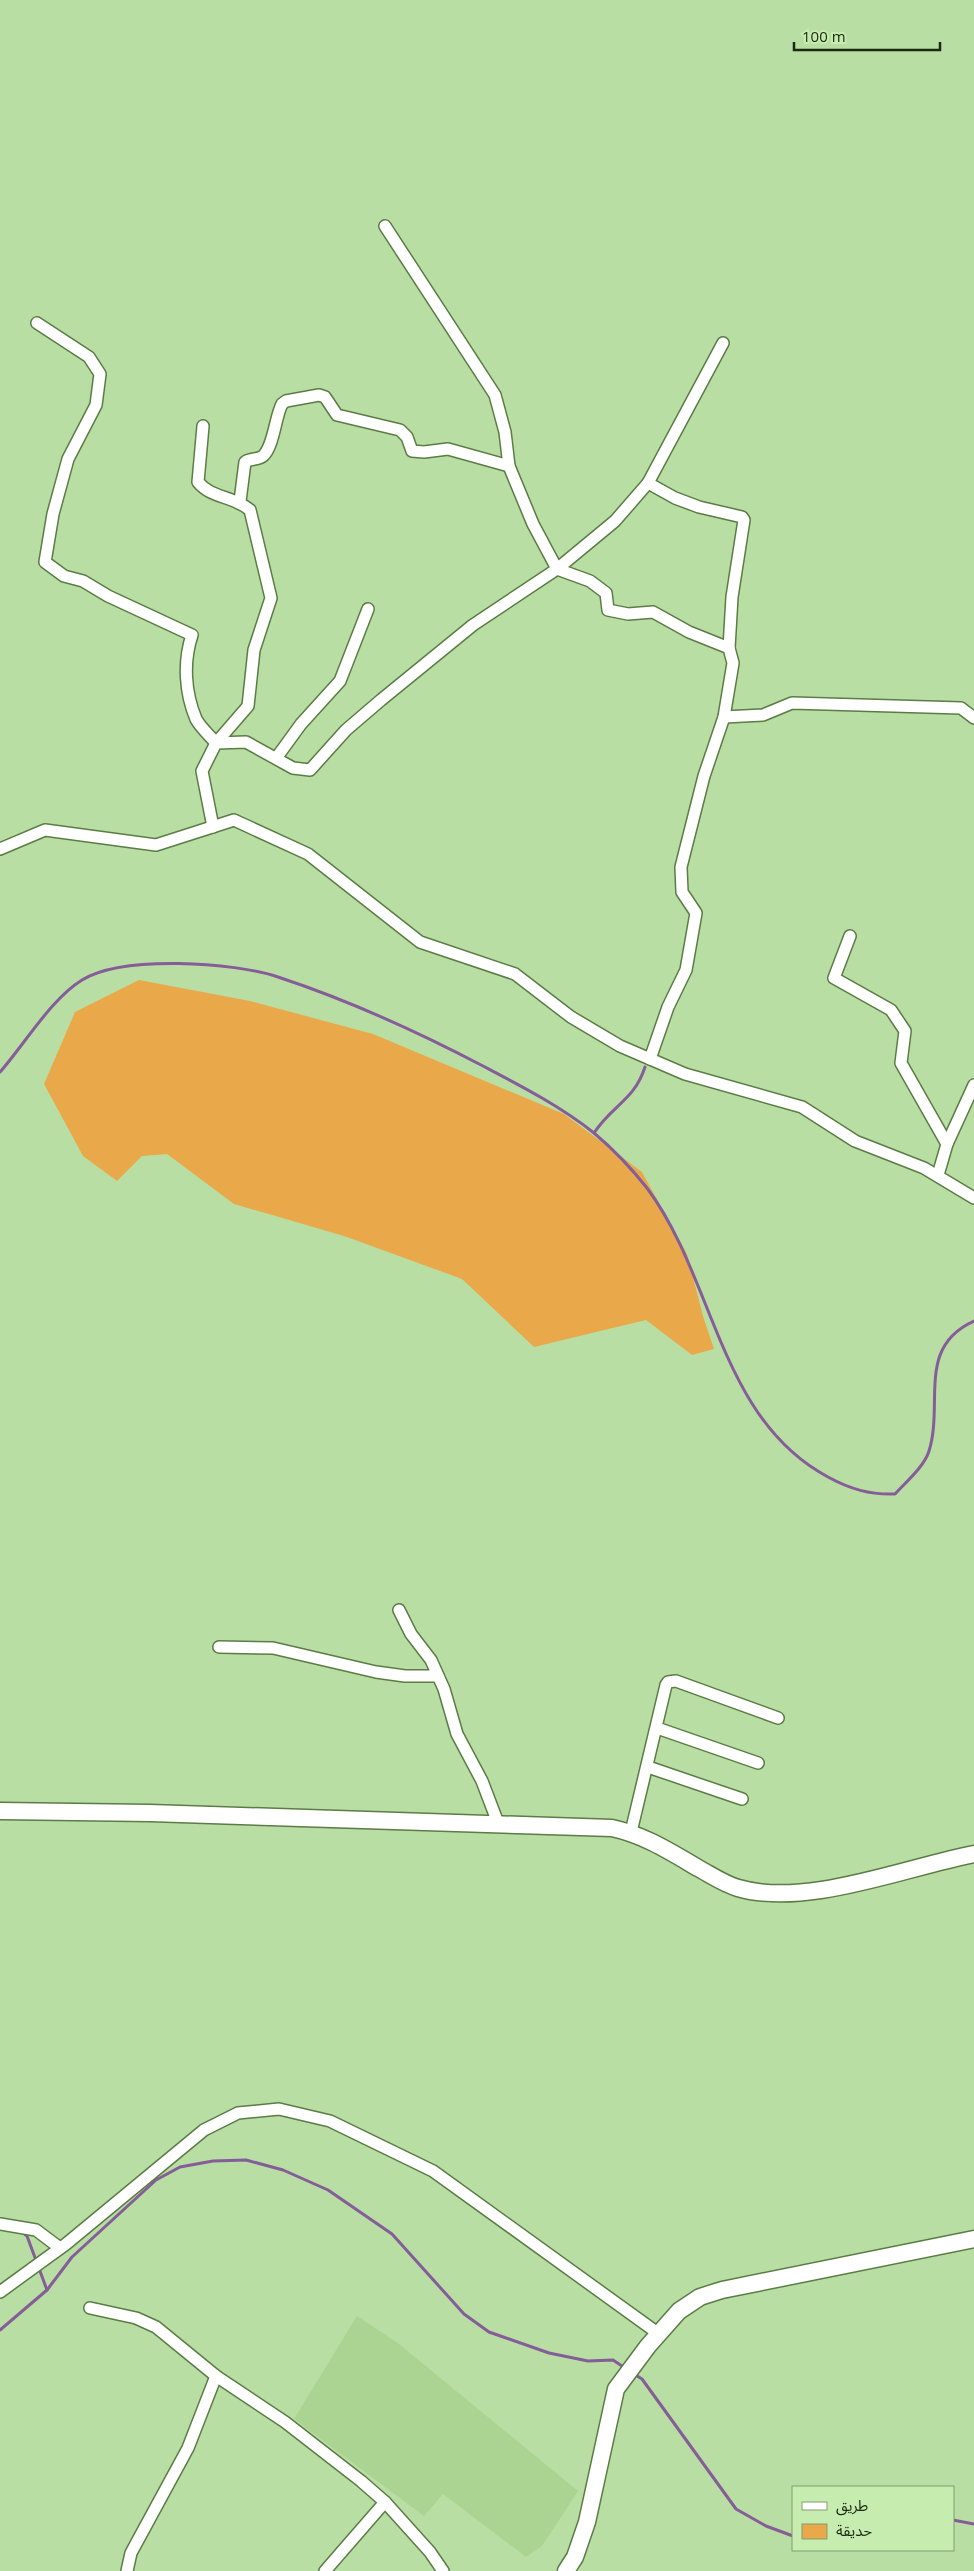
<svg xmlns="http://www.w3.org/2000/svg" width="974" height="2571" font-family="'Open Sans','Noto Sans Arabic',sans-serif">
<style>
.built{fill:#abd391}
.green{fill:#e9a94b}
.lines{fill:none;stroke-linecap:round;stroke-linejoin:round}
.stream{stroke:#855d98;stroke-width:3}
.street-casing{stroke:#5b7c45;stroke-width:14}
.secondary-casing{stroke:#5b7c45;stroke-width:19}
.street{stroke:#fff;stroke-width:11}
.secondary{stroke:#fff;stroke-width:16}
</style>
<rect width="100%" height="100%" fill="#b9dea3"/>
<path class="built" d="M357,2316l42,28 179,147 -36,55 -16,11 -83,-63 -19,22 -130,-97z"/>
<path class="green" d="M139,980l111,21 123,33 191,80 78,58 45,82 16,62 11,33 -22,6 -46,-35 -112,27 -72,-68 -118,-43 -110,-32 -67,-50 -25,2 -25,25 -34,-25 -39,-72 31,-72z"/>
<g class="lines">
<g class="stream">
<path d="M0,1072c24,-27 51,-73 82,-92 40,-25 152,-18 196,-3 70,23 140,55 205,89 38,20 77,40 111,67 19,16 38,36 53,55 68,91 72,231 181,289 22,12 42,18 67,17 11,-12 29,-27 34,-43 15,-48 -13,-104 45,-130"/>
<path d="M594,1133c18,-28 40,-32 51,-66"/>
<path d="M21,2231l6,5 20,54"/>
<path d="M0,2330l47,-40 25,-33 84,-77 24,-13 33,-6 33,-1 37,10 45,20 64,44 72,80 25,18 60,21 39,8 25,-1 12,8"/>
<path d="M634,2374l8,5 94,130 30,17 27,10"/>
<path d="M953,2520l21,4"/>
</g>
<defs>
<g id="street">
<path d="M385,226l110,169 10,37 4,34 24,58 24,45 33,12 16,12 2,17 20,4 25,-2 36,20 40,16 4,15 -9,54 -20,59 -23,91 1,25 14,21 -10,57 -18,37 -18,52"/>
<path d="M37,323l52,34 11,17 -4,31 -28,54 -15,55 -8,48 19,14 19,5 25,15 84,39c-9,27 -7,58 4,84 4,8 14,17 20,24l30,-1 47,26 17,2 36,-40 35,-30 92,-75 84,-56 58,-48 33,-38 75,-140"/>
<path d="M203,426l-5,56c14,17 34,13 52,28l21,88 -17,52 -6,56 -32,37 -14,28 11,56"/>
<path d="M648,483l27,15 24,9 43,10 2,3 -12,77 -3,51"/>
<path d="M240,501l5,-39c6,-4 13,-2 18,-6 11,-10 12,-39 19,-52l4,-3 33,-6 6,2 12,18 63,15 7,7 5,14 12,1 24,-3 61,17"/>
<path d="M724,717l39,-2 29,-12 169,5 13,10"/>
<path d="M277,757l24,-33 39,-43 28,-72"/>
<path d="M0,849l45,-19 111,15 78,-25 74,34 112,88 95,32 56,43 49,29 65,28 117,33 53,34 69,27 50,30"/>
<path d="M850,936l-16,42 57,32 14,21 -4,32 46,81"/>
<path d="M938,1175l9,-31 27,-59"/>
<path d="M399,1610l12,24 20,26 13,29 13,45 25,47 16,42"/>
<path d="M219,1647l54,1 103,24 29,4h33"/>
<path d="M657,1728l101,35"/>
<path d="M648,1767l94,32"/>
<path d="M631,1832l35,-147 2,-3 8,-1 102,37"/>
<path d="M0,2224l36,6 24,18"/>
<path d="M0,2292l66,-48 138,-114 34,-17 41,-4 51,12 103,50 226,163"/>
<path d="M90,2308l46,10 20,9 60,49 69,46 76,59 24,21 45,50 13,19"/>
<path d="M127,2571l4,-18 57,-105 28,-72"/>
<path d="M325,2571l60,-69"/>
</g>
<g id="secondary">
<path d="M0,1811l150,2 462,15c32,7 57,23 86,40 13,7 26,16 40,20 68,20 168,-21 236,-34"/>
<path d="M566,2571l9,-14 12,-35 29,-133 32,-43 31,-35 21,-14 22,-7 252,-51"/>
</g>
</defs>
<use href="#street" class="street-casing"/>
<use href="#secondary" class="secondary-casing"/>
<use href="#street" class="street"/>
<use href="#secondary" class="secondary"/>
</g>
<rect x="792" y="2486" width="162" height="65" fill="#c6ecaf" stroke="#829e70"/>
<rect x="802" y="2502" width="25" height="8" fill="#ffffff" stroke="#829e70"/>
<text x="836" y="2511" font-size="15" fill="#1b2912">طريق</text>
<rect x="802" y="2524" width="25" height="15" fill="#e9a94b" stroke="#829e70"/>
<text x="836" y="2536" font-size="15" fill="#1b2912">حديقة</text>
<path d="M794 42v8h146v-8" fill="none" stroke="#1b2912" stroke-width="2.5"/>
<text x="802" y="42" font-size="15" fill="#1b2912" stroke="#c6ecaf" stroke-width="4" paint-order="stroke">100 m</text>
</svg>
